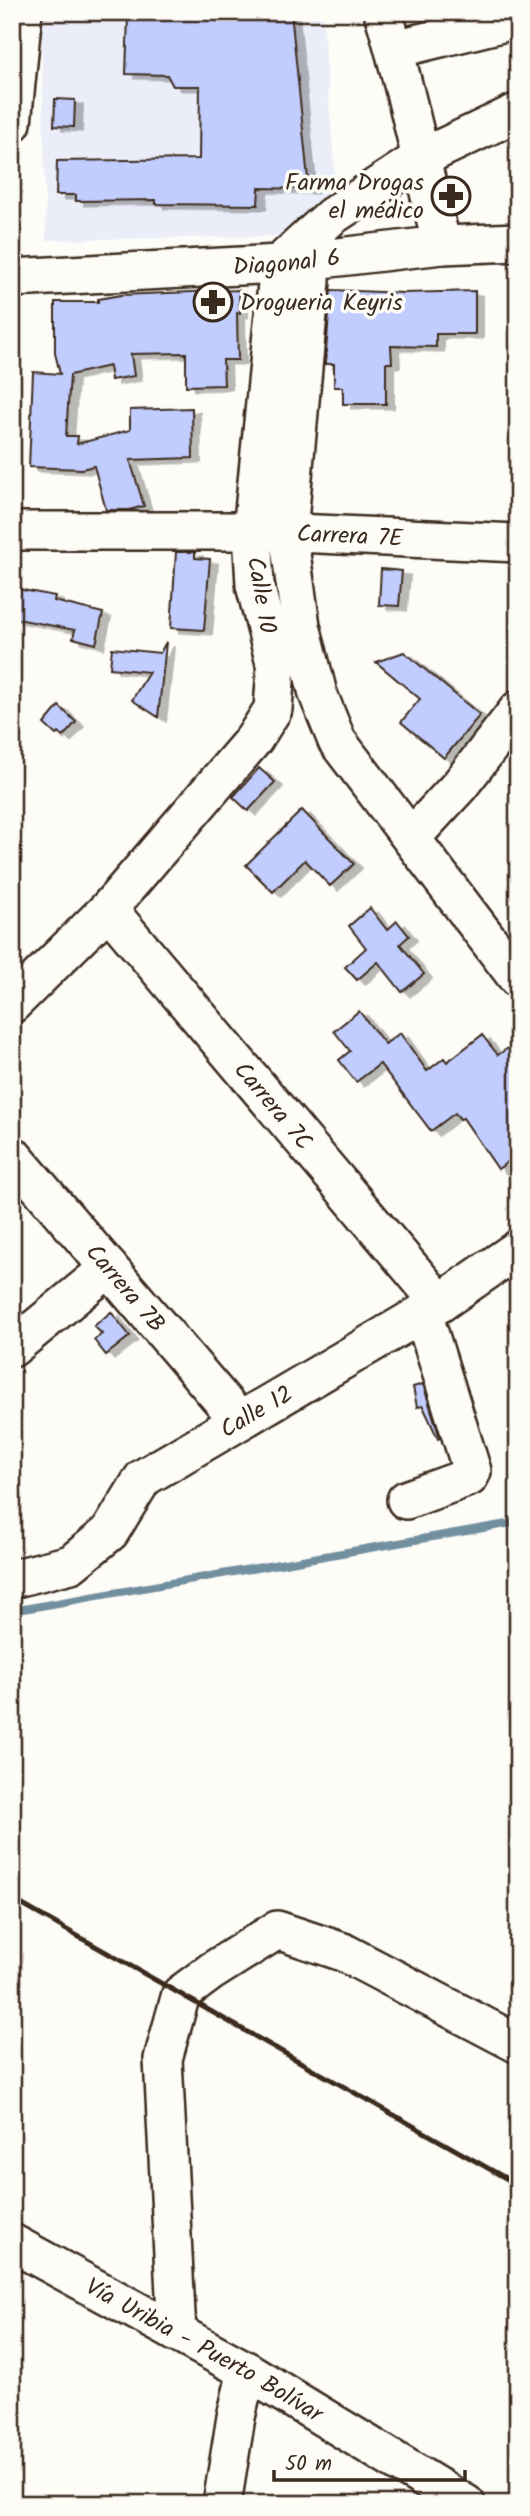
<svg xmlns="http://www.w3.org/2000/svg" width="530" height="2516" font-family="Kalam,sans-serif">
<style>
.built{fill:#ebeef9}
.lines{fill:none;stroke-linecap:round;stroke-linejoin:round}
.stream{stroke:#728fa0;stroke-width:8}
.building{fill:#c2cdff;stroke:#3b2a1e;stroke-width:2;filter:url(#shadow)}
.minor-casing{stroke:#3b2a1e;stroke-width:42}
.minor{stroke:#fdfcf7;stroke-width:37}
.rail{stroke:#3b2a1e;stroke-width:5}
.labels{text-anchor:middle;stroke-width:7;stroke-linejoin:round;paint-order:stroke}
.poi-label{font-size:24px;fill:#3b2a1e;stroke:#fdfcf7;text-anchor:end}
.street-label{font-size:24px;fill:#3b2a1e;stroke:#fdfcf7}
</style>
<defs>
<filter id="shadow"><feDropShadow dx="8" dy="4.5" stdDeviation="0" flood-color="#0004"/></filter>
</defs>
<rect width="100%" height="100%" fill="#fdfcf7"/>
<filter id="ink" filterUnits="userSpaceOnUse"><feTurbulence type="fractalNoise" baseFrequency=".0143" numOctaves="2"/><feDisplacementMap in="SourceGraphic" scale="14" xChannelSelector="R" yChannelSelector="G"/><feConvolveMatrix kernelMatrix="1 2 1 2 8 2 1 2 1" color-interpolation-filters="sRGB"/></filter>
<g filter="url(#ink)">
<path class="built" d="M41,12h281l14,177 -23,19 -24,28 -243,4z"/>
<g class="lines">
<path class="stream" d="M12,1611l506,-89"/>
</g>
<g class="building">
<path d="M212,12h79l18,177 -50,-1 -1,17 -102,-1v-4l-80,1v-6h-20l1,-34 142,-2 1,-73h-27l-6,-11 -41,-1 2,-58 84,2z"/>
<path d="M55,99l20,1 -1,27 -20,-1z"/>
<path d="M239,290l1,23h-3l1,47h-15l1,25 -38,1v-33l-55,1 3,22 -23,4 -2,-14 -39,9 -4,61h12l-1,8 53,-14v-20l62,-2 1,50 -63,2 14,46 -15,4h-23l-12,-44 -12,3 -53,-2 4,-95 27,2 -5,-21v-51h43v-3l23,-4z"/>
<path d="M331,290l74,3 70,-2v43h-39v13l-45,-1 1,17h-6v41h-43v-17h-9v-23h-9z"/>
<path d="M176,552h19v6l15,1 -6,71 -33,-2z"/>
<path d="M381,569l21,2 -3,35 -20,-1z"/>
<path d="M12,588l43,8 -1,5 49,12 -7,31 -23,-6 2,-8 -63,-12z"/>
<path d="M166,642l-1,11 -7,64 -26,-17 17,-28 -39,-4 2,-20 48,5z"/>
<path d="M404,652l76,63 -36,43 -43,-36 19,-23 -44,-37z"/>
<path d="M59,706l17,16 -13,15 -4,-4 -3,2 -12,-11z"/>
<path d="M259,768l16,14 -27,29 -15,-14z"/>
<path d="M302,810l52,54 -24,22 -25,-26 -32,32 -27,-27z"/>
<path d="M370,908l17,22 10,-9 12,15 -9,8 24,30 -22,18 -24,-30 -21,18 -12,-13 21,-19 -17,-22z"/>
<path d="M359,1011l26,33 15,-11 27,38 17,-13 3,4 35,-27 16,20 10,-7 10,13v93l-20,15 -35,-51 -3,1 -5,-6 -24,18 -51,-67 -24,18 -17,-22 11,-9 -16,-20z"/>
<path d="M111,1312l19,24 -24,19 -12,-15 8,-6 -8,-8z"/>
<path d="M423,1384l17,54 -2,1 -15,-33 -6,1 -4,-20z"/>
</g>
<g class="lines">
<defs>
<g id="minor">
<path d="M383,12c24,77 39,156 59,233"/>
<path d="M395,49l123,-30"/>
<path d="M12,123l11,-111"/>
<path d="M311,235v46l-23,251 13,94 17,68 19,47 181,238"/>
<path id="s1" d="M12,278l267,-14 163,-19 76,-3"/>
<path id="s2" d="M12,531h240l266,12"/>
<path d="M412,837l48,-52 58,-75"/>
<path id="s3" d="M108,909l332,394"/>
<path d="M12,1004l96,-95 146,-170 19,-30 3,-42 -21,-82 -3,-54 27,-267 53,-48 87,-57 99,-47"/>
<path id="s4" d="M12,1155l227,265"/>
<path d="M12,1348l97,-80"/>
<path d="M406,1500l63,-23 3,-6 -49,-158"/>
<path id="s5" d="M12,1579l59,-15 39,-32 33,-54 297,-175 78,-54"/>
<path id="s6" d="M12,2243l235,128 219,133"/>
<path d="M177,2333l-14,-274 18,-65 31,-23 65,-41 66,22 175,92"/>
<path d="M222,2504l14,-87 11,-46"/>
</g>
</defs>
<use href="#minor" class="minor-casing"/>
<use href="#minor" class="minor"/>
<path class="rail" d="M12,1899l506,286"/>
</g>
</g>
<defs>
<symbol id="pharmacy-ring" viewBox="-11 -11 22 22"><circle r="9.5" fill="#fdfcf7" stroke="#3b2a1e" stroke-width="1.5"/><path d="M-2-6h4v4h4v4h-4v4h-4v-4h-4v-4h4Z" fill="#3b2a1e"/></symbol>
</defs>
<g fill-rule="evenodd">
<use href="#pharmacy-ring" x="429" y="174" width="44" height="44"/>
<use href="#pharmacy-ring" x="191" y="280" width="44" height="44"/>
</g>
<g class="labels">
<g class="poi-label">
<text x="424" y="190">Farma Drogas<tspan x="424" dy="28">el médico</tspan></text>
<text x="240" y="310" text-anchor="start">Drogueria Keyris</text>
</g>
<g class="street-label">
<text dy="8" stroke="none"><textPath href="#s1" startOffset="275">Diagonal 6</textPath></text>
<text dy="8" stroke="none"><textPath href="#s2" startOffset="338">Carrera 7E</textPath></text>
<text transform="translate(262 595) rotate(80)" y="8">Calle 10</text>
<text dy="8" stroke="none"><textPath href="#s3" startOffset="257">Carrera 7C</textPath></text>
<text dy="8" stroke="none"><textPath href="#s4" startOffset="175">Carrera 7B</textPath></text>
<text dy="8" stroke="none"><textPath href="#s5" startOffset="306">Calle 12</textPath></text>
<text dy="8" stroke="none"><textPath href="#s6" startOffset="220">Vía Uribia - Puerto Bolívar</textPath></text>
</g>
</g>
<rect width="530" height="2516" fill="none" stroke="#fdfcf7" stroke-width="42"/>
<rect x="21" y="21" width="488" height="2474" fill="none" stroke="#3b2a1e" stroke-width="2.5" filter="url(#ink)"/>
<path d="M274 2470v10h191v-10" fill="none" stroke="#3b2a1e" stroke-width="3.5"/>
<text x="285" y="2470" font-size="21" fill="#3b2a1e" stroke="#fdfcf7" stroke-width="5" paint-order="stroke">50 m</text>
</svg>
